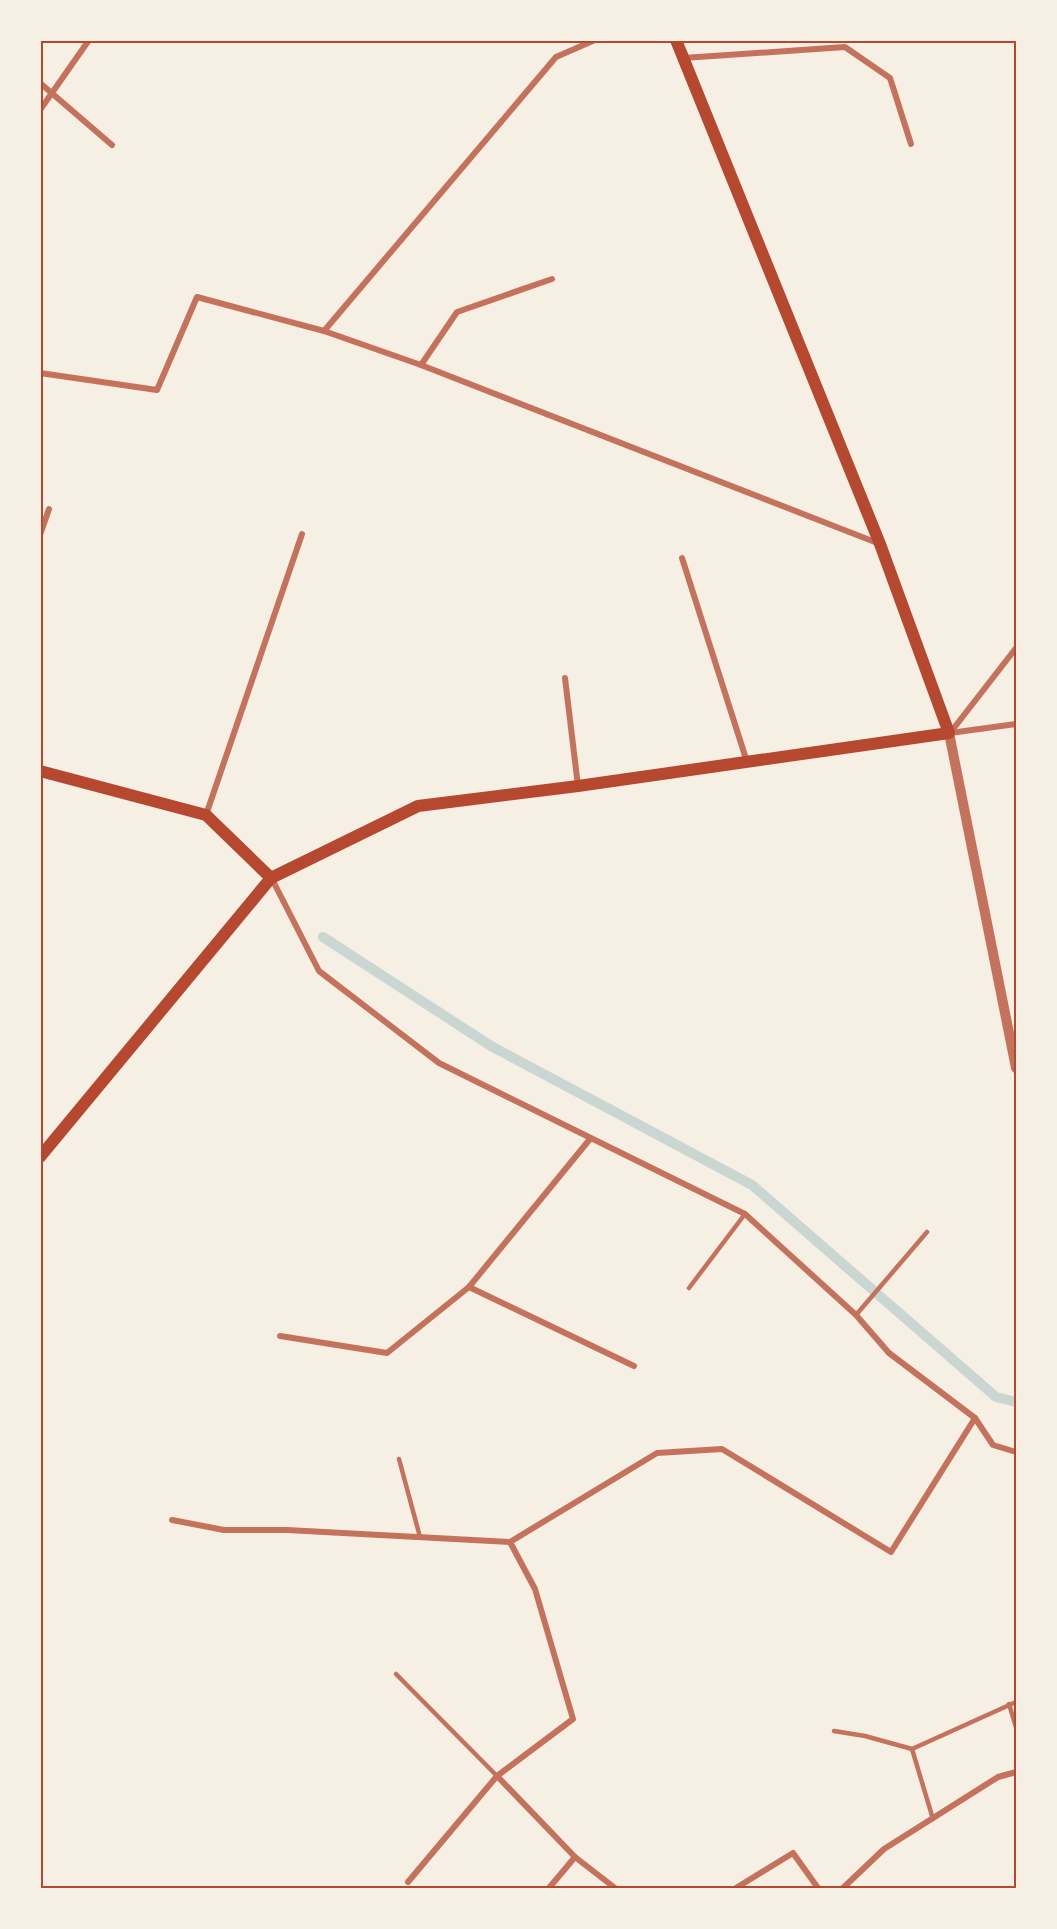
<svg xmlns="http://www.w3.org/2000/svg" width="1057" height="1929" font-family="Rubik,sans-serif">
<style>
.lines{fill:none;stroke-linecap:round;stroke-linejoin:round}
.stream{stroke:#c9d6d2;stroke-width:10}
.service{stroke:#c5725c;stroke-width:4.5}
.minor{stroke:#c5725c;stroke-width:6}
.tertiary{stroke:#c5725c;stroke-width:10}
.secondary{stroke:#b5482f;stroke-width:12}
.neatline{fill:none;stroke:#b5482f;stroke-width:2}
</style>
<rect width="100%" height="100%" fill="#f6efe4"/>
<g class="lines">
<path class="stream" d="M323,937l168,109 261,139 244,212 20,5"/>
<g class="service">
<path d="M689,1288l56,-74"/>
<path d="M856,1315l71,-83"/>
<path d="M399,1459l21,78"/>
<path d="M396,1674l101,102"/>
<path d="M1009,1704l7,23"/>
<path d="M834,1731l31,5 47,13 104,-47"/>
<path d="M912,1749l21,70"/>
</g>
<g class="minor">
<path d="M683,58l162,-11 45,31 21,66"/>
<path d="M40,83l72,62"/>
<path d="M40,110l49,-70"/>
<path d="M324,331l232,-274 39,-17"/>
<path d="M421,365l36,-53 95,-33"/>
<path d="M40,373l117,17 40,-93 127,34 97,34 459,179"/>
<path d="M40,535l9,-26"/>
<path d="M682,558l65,204"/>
<path d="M565,678l13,108"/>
<path d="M950,733l66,-85"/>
<path d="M950,733l66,-9"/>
<path d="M206,815l96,-281"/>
<path d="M272,879l47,92 120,92 306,151 111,101 33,38 86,65 18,27 23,7"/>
<path d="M469,1287l165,79"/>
<path d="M280,1336l107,17 82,-66 121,-148"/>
<path d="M172,1520l52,10h63l223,12"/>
<path d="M408,1882l89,-106"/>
<path d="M549,1888l26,-31"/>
<path d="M615,1888l-40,-31 -78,-81 76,-57 -38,-130 -25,-47 147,-89 65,-4 169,103 84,-134"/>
<path d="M736,1888l57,-35 25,35"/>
<path d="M843,1888l41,-39 114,-72 18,-5"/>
</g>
<path class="tertiary" d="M949,733l67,335"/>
<g class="secondary">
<path d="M40,771l166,44 65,63"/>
<path d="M40,1157l231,-279 147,-72 160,-20 371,-53 -69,-189 -204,-504"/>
</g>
</g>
<rect width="1057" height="1929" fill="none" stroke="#f6efe4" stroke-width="84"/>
<rect x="42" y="42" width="973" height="1845" class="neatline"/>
</svg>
